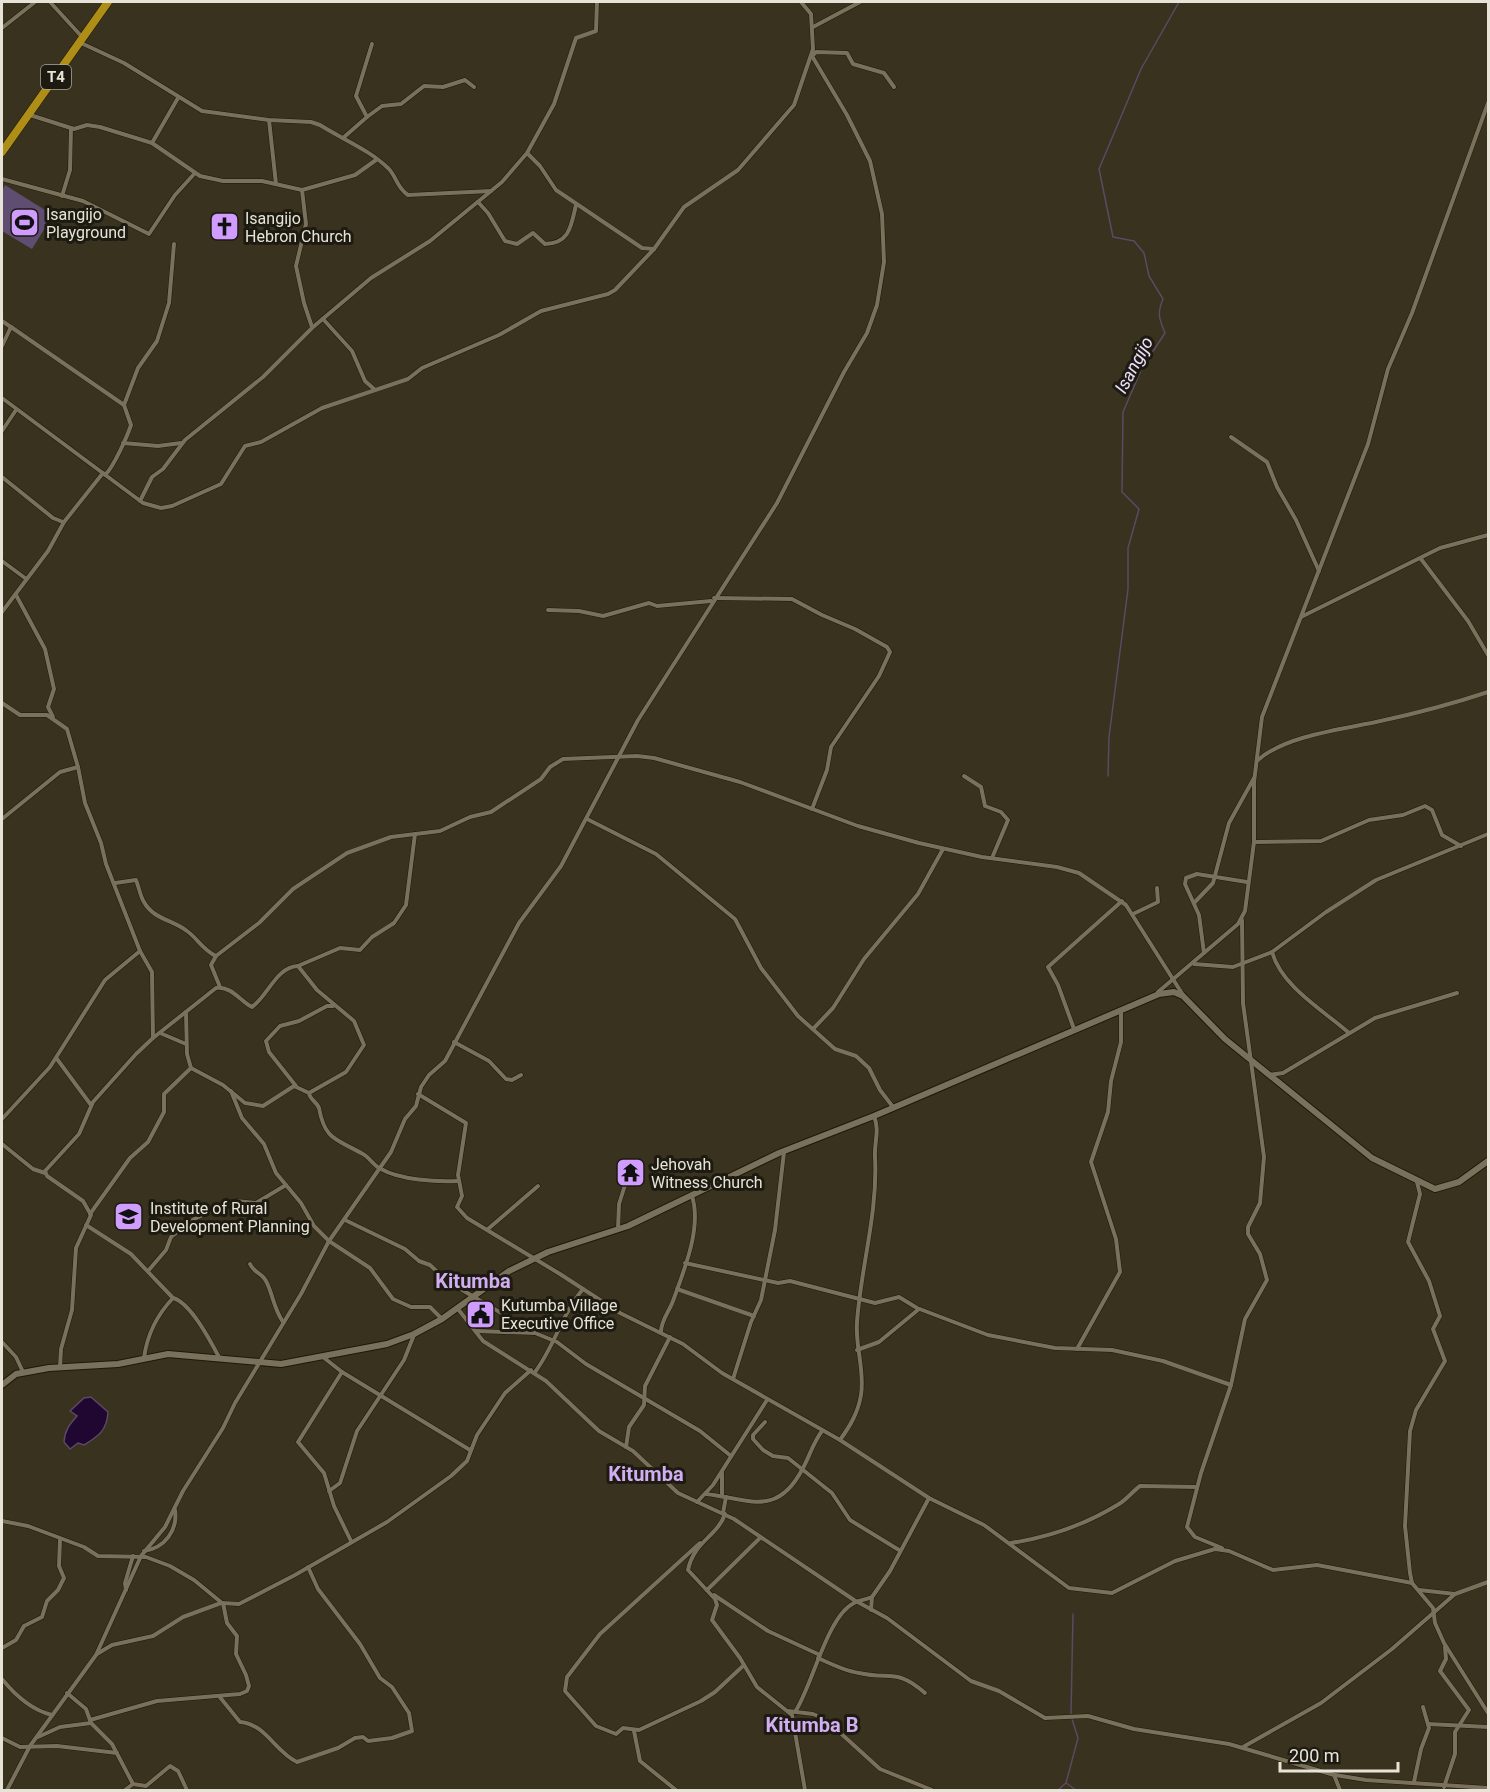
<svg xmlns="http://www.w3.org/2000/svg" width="1490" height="1792" font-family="Roboto,sans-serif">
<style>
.green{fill:#604d72}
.water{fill:#200731;stroke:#5c4963;stroke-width:1.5}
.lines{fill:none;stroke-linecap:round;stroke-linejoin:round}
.stream{stroke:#5c4963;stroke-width:1.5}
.street-casing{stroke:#1f1906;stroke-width:5}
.secondary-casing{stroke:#1f1906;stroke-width:8}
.highway-casing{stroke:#1f1906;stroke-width:9}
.street{stroke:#79715c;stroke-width:4}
.secondary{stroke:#79715c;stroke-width:6}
.highway{stroke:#ae8e16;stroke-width:8}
.labels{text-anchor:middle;stroke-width:6;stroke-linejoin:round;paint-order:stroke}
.shield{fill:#1d1a11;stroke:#aaa79c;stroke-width:1.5}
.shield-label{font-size:15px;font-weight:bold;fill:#e7e4d7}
.poi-label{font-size:16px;fill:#e7e4d7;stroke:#1d1a11;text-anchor:start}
.water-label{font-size:18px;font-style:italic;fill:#ebddfb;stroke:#1d1a11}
.quarter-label{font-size:20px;font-weight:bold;fill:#d0aef1;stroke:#1d1a11}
</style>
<rect width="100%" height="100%" fill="#38321e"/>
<path class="green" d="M5,185l48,30 -21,34 -30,-18v-40z"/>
<path class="water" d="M91,1397l17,15c-1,18 -9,24 -24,33l-6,-2 -8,6 -6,-7c1,-12 5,-17 13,-26l-7,-5 14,-13z"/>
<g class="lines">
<g class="stream">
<path d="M1108,776l1,-39 19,-148v-41l11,-39 -17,-17 1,-80 19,-44 23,-35c-6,-14 -8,-20 -2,-34l-14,-23 -5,-23 -10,-12 -21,-4 -14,-68 42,-100 38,-67"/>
<path d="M1071,1714l2,-100"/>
<path d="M1066,1783l12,-45 -6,-19"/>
<path d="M1058,1790l8,-7 10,7"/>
</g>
<defs>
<g id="street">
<path d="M50,2l33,36"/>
<path d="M813,27l47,-25"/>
<path d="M2,28l33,-26"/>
<path d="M81,43l43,20 78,48 67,9 42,2 9,3c22,14 50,25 69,44 8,9 8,19 19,26l83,-4"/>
<path d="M30,115l44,14 13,-4 13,2 52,16 48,33 23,5h39l40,9 53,-15 21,-15"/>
<path d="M367,117l15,-11 19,-2 23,-18 19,1 22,-7 9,7"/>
<path d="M269,120l7,64"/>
<path d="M343,138l24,-21 -11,-21 16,-52"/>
<path d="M152,143l26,-45"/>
<path d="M527,153l13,13 16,24 86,58 12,1"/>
<path d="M2,179l81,22 66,33 26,-39 20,-22"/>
<path d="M302,190l4,34 -10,42 8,37 8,24"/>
<path d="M62,196l8,-26 1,-42"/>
<path d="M478,202l10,11 17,28 12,3 16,-11 12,11c25,-1 26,-18 31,-39"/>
<path d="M323,319l29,32 13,30 9,8"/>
<path d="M2,321l9,6"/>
<path d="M2,346l9,-19 113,78 7,20c-4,12 -18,43 -26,50"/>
<path d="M2,398l141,105 18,5 11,-2 49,-22 24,-38 16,-4 61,-34 86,-29 14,-11 77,-33 42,-24 67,-17 7,-4 39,-41 30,-42 54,-37 56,-65 19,-56 -2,-35 -10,-12"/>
<path d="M124,405l14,-37 19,-27 12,-38 5,-59"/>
<path d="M2,431l14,-21"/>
<path d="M1231,437l36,25 10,25 19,33 23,51"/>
<path d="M123,443l35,3 23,-3"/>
<path d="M2,477l51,41 10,4"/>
<path d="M140,501l12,-24 11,-8 22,-29 78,-63 49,-49 59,-50 59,-37 72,-59 25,-29 27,-49 22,-66 20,-7 1,-29"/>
<path d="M1421,559l47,62 20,34"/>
<path d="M2,561l23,17"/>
<path d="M16,595l29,54 9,40 -6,18 5,10"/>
<path d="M714,598l78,1 30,16 33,14 32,18 3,5 -11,24 -48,71 -4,23 -15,39"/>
<path d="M548,610l31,1 24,5 46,-13 8,3 54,-5"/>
<path d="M2,612l46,-61 16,-29 39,-49"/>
<path d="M1301,617l139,-69 48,-13"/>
<path d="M2,703l18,12h27l20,14 11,38 7,36 16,40 5,21 34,87 12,21 1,66"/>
<path d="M1258,760c27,-24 84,-31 118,-38 38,-8 76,-18 112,-30"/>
<path d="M964,776l17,11 4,19 16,6 7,8 -16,38"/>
<path d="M2,819l58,-47 18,-5"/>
<path d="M587,819l69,35 79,65 26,49 37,48 37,33 21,7 13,12 11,22 13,17"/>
<path d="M1254,842l67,-1 48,-21 34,-5 22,-9 7,4 10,25 19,11"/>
<path d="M115,883l21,-3c3,7 4,16 8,22 9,17 29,18 43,29 11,8 16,19 29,25"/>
<path d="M1195,902l18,-19 16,-60 25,-45"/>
<path d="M1133,914l25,-12 -1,-14"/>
<path d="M1272,952c10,35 51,58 77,81"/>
<path d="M1204,953l-5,-38 -14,-31 1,-6 11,-4 50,8"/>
<path d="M1194,964l39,3 39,-15 54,-40 50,-32 112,-46"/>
<path d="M298,966l42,-18 20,2 12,-13 22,-14 12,-18 9,-71"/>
<path d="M220,987l-9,-22 5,-9 43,-33 34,-34 54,-36 44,-16 49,-6 30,-14 21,-5 50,-33 9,-12 13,-8 74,-3 17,2 86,24 118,44 61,17 63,14 75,10 22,6 47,32 57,90"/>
<path d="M1158,992l80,-68 7,-13 9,-69v-60l8,-65 106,-273 20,-75 24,-56 76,-210"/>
<path d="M186,1012l1,42 4,14 32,17 22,18 18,3 31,-20 15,7"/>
<path d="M813,1029l20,-21 31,-49 54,-65 25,-45"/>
<path d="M1074,1029l-16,-44 -10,-18 74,-66"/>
<path d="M160,1033l26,11"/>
<path d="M454,1042l35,19 17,18 6,1 9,-5"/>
<path d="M57,1059l34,46"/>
<path d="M1269,1075l14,-2 92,-55 82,-25"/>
<path d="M296,1086l-27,-34 -3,-11 14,-15 19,-5 28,-15h6"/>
<path d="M231,1091l11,27 22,26 12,29 25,30 13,23 15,15 41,27 23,31 18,8h19l12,12"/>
<path d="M418,1094l48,29 -8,52 4,21 -5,11 10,11 93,56 60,39 63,31 39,29 118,67 89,58 55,27 85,63 43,5 63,-32 40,-12 14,2 44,19 44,-5 95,18"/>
<path d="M2,1119l48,-52 55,-87 35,-29"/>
<path d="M2,1144l31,25 12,4"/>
<path d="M1417,1182l3,12 -12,48 21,39 11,35 -7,13 12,32 -29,49 -6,21 -5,95 5,47 2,10 21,25 2,15 9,20 44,70"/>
<path d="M90,1214l40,-56 18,-16 16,-30v-18l27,-26"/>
<path d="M345,1220l60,29 14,12 11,4 17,16 88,52"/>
<path d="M86,1225l45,29 42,44c18,5 38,44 47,61"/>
<path d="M488,1229l50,-43"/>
<path d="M618,1229l1,-25 7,-22"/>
<path d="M685,1263l93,20 12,-2 85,22 24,-6 18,11 71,27 67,13 57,2 51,11 68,24"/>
<path d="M250,1264c4,9 12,9 16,17 7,13 7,26 17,41"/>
<path d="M148,1271l18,-21 5,-13 23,-18 42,-18 20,2 30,-18"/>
<path d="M677,1289l77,27"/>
<path d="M458,1309l25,32 63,40 53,50 34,20 45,42 56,26 120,81 33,18 84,63 28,10 46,27 43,-2 46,13 95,15 105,31 6,15"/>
<path d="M477,1331l58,2 22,9 29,22 114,67 31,25"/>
<path d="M661,1332c0,-12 8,-20 12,-31 11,-31 29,-73 19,-105"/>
<path d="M2,1342l14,15 7,15"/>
<path d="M1077,1349l43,-77 -4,-33 -25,-77 17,-50 3,-31 10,-39v-31"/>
<path d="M857,1350l22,-8 40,-33"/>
<path d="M323,1357l19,15 128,78"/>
<path d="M144,1358c3,-23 12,-42 29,-60"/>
<path d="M60,1367l1,-18 11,-39 4,-62 15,-33 -8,-14 -36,-25 -2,-5 34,-37 14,-32 43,-48 17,-16 63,-50c16,-2 24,13 36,19 16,-11 24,-40 46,-41l19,24 37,31 10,24 -18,27 -37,21c1,7 8,9 10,15 6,33 18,31 44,46 7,4 11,12 18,15 19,11 56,13 77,12"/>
<path d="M342,1372l-44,70 26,31 10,33 17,35"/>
<path d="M535,1372c19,-25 27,-58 48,-83"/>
<path d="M733,1379l18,-57 10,-22 14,-70 9,-78"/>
<path d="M765,1422l-12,13v4l10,11 10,6 15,2 44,35 18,27 49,30"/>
<path d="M840,1440c10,-14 18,-27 21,-45 4,-25 -6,-48 -4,-73 4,-56 21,-109 18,-165 -1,-15 5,-26 -1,-41"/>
<path d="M626,1447l3,-20 15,-22 1,-19 25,-49"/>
<path d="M722,1473v22"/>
<path d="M329,1491l11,-8 17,-52 47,-71 10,-25"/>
<path d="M706,1494c44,5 71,24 97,-26 7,-13 10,-25 19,-37"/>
<path d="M697,1502l16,-17 54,-85"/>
<path d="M723,1513l3,-16"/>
<path d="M725,1514c-8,23 -31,27 -37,56l27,29 2,6 -5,15 28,38 17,29 35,28 13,75"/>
<path d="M2,1521l26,5 56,21 14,9 48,1 24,9 24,14 28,23 17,1 56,-29 92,-53 64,-46 16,-15 10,-26 28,-42 26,-23"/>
<path d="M700,1543l-100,91 -33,43 -2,14 31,35 20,8 7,-6 16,2 62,-29 14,-9 29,-27"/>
<path d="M1011,1543c39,-6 74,-18 108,-39 8,-5 14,-13 21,-18l57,1"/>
<path d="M1222,1548l-27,-11 -8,-10 14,-54 30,-88 14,-66 22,-39 -7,-26 -12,-20v-7l12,-24 4,-46 -21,-154 -1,-83"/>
<path d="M144,1551c21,-3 34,-21 31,-41"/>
<path d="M126,1590l-1,-7 8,-27"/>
<path d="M707,1590l53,-52"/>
<path d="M1419,1590l36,4 33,-12"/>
<path d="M714,1595l54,36 52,24"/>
<path d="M871,1610l1,-13 18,-26 39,-73"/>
<path d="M2,1648l14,-8 8,-14 18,-9 5,-16 11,-11 6,-12 -5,-12 1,-26"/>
<path d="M97,1654l15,-9 41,-9 30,-19 38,-14"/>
<path d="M818,1658c13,6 27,13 41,15 31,7 38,-5 66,20"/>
<path d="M2,1679c13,16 29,31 50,36"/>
<path d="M67,1693l19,16 5,14 21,21 21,40 13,2 24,-20 8,5 9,19"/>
<path d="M219,1696l21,26c26,2 35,30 57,40l41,-14 17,-10 8,-1 5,4 24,-3 20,-7 -3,-18 -17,-26 -12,-9 -20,-34 -42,-55 -10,-22"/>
<path d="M788,1711l25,3 12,5 55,50 52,21"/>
<path d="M795,1712c17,-25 32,-96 59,-109 5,-3 12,-3 18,-6"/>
<path d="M90,1720l67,-19 83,-7 7,-3 2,-5 -3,-11 -10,-21 1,-18 -10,-13 -4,-20"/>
<path d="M1428,1724l60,3"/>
<path d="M634,1731l6,30 36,29"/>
<path d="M38,1737l22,-10 31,-4"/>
<path d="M2,1738l18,9 37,-1 60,7"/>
<path d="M1243,1747l78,-44 71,-54 63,-55"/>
<path d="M1335,1775l31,5 122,8"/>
<path d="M1414,1782l7,-33 8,-21 -6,-21"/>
<path d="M1444,1787l11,-33v-22l14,-22 -29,-39 6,-12 -1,-12"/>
<path d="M7,1790l23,-44 66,-91 45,-99 24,-29 18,-36 40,-63 12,-25 66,-109 28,-53 62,-89 14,-33 11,-13 5,-19 8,-12 16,-14 74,-138 42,-57 77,-146 139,-217 67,-131 23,-39 10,-28 7,-43 -2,-48 -12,-53 -23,-46 -35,-59 4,-4 31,1 6,11 31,9 10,14"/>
<path d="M125,1790l8,-6"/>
</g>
<path id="secondary" d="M2,1385l14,-11 33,-6 69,-4 50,-10 113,10 106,-20 27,-10 28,-15 67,-48 39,-19 80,-26 151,-73 95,-37 285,-122 15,-2 9,4 42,43 147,119 63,31 24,-7 29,-21"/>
<path id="highway" d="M2,152l106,-150"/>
</defs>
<use href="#street" class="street-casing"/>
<use href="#secondary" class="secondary-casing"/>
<use href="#highway" class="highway-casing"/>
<use href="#street" class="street"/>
<use href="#secondary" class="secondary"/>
<use href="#highway" class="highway"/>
</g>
<defs>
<symbol id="stadium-square" viewBox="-11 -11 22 22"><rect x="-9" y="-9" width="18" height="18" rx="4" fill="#d09dff" stroke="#1d1a11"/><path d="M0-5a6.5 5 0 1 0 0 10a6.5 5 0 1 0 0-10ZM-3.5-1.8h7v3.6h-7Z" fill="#111"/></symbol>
<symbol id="church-square" viewBox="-11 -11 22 22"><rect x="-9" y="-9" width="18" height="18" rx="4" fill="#d09dff" stroke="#1d1a11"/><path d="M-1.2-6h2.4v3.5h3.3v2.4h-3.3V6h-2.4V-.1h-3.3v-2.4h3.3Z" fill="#111"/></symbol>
<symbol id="temple-square" viewBox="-11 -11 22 22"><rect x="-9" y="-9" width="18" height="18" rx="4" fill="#d09dff" stroke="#1d1a11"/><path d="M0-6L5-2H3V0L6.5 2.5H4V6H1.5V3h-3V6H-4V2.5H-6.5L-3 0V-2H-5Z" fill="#111"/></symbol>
<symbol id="university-square" viewBox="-11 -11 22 22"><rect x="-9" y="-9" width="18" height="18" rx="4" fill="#d09dff" stroke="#1d1a11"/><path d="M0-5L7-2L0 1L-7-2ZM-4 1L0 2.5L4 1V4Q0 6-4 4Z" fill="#111"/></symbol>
<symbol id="civic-square" viewBox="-11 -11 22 22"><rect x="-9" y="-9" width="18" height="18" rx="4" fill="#d09dff" stroke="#1d1a11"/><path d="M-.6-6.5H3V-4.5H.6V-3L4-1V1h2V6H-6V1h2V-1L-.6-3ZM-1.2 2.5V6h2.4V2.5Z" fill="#111"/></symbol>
</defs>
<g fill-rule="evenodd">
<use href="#stadium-square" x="8" y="206" width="33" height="33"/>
<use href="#church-square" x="208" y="210" width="33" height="33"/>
<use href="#temple-square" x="614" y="1156" width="33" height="33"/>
<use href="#university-square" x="112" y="1200" width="33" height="33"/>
<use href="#civic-square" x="464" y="1298" width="33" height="33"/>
</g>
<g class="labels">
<rect class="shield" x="41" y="65" width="30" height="24" rx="4.5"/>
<g class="shield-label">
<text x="56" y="82">T4</text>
</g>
<g class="poi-label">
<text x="46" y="220">Isangijo<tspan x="46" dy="18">Playground</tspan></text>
<text x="245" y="224">Isangijo<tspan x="245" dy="18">Hebron Church</tspan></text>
<text x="651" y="1170">Jehovah<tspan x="651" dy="18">Witness Church</tspan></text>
<text x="150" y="1214">Institute of Rural<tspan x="150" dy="18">Development Planning</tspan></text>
<text x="501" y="1311">Kutumba Village<tspan x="501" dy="18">Executive Office</tspan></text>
</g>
<g class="water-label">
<text transform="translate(1134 365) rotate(-62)" y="6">Isangijo</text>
</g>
<g class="quarter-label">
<text x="473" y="1288">Kitumba</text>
<text x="646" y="1481">Kitumba</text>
<text x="812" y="1732">Kitumba B</text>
</g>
</g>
<rect width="1490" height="1792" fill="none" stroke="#e7e4d7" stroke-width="6"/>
<path d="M1280 1762v9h118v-9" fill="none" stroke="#e7e4d7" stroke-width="3"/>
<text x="1289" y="1762" font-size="18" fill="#e7e4d7" stroke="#1d1a11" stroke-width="4.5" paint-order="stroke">200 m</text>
</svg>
